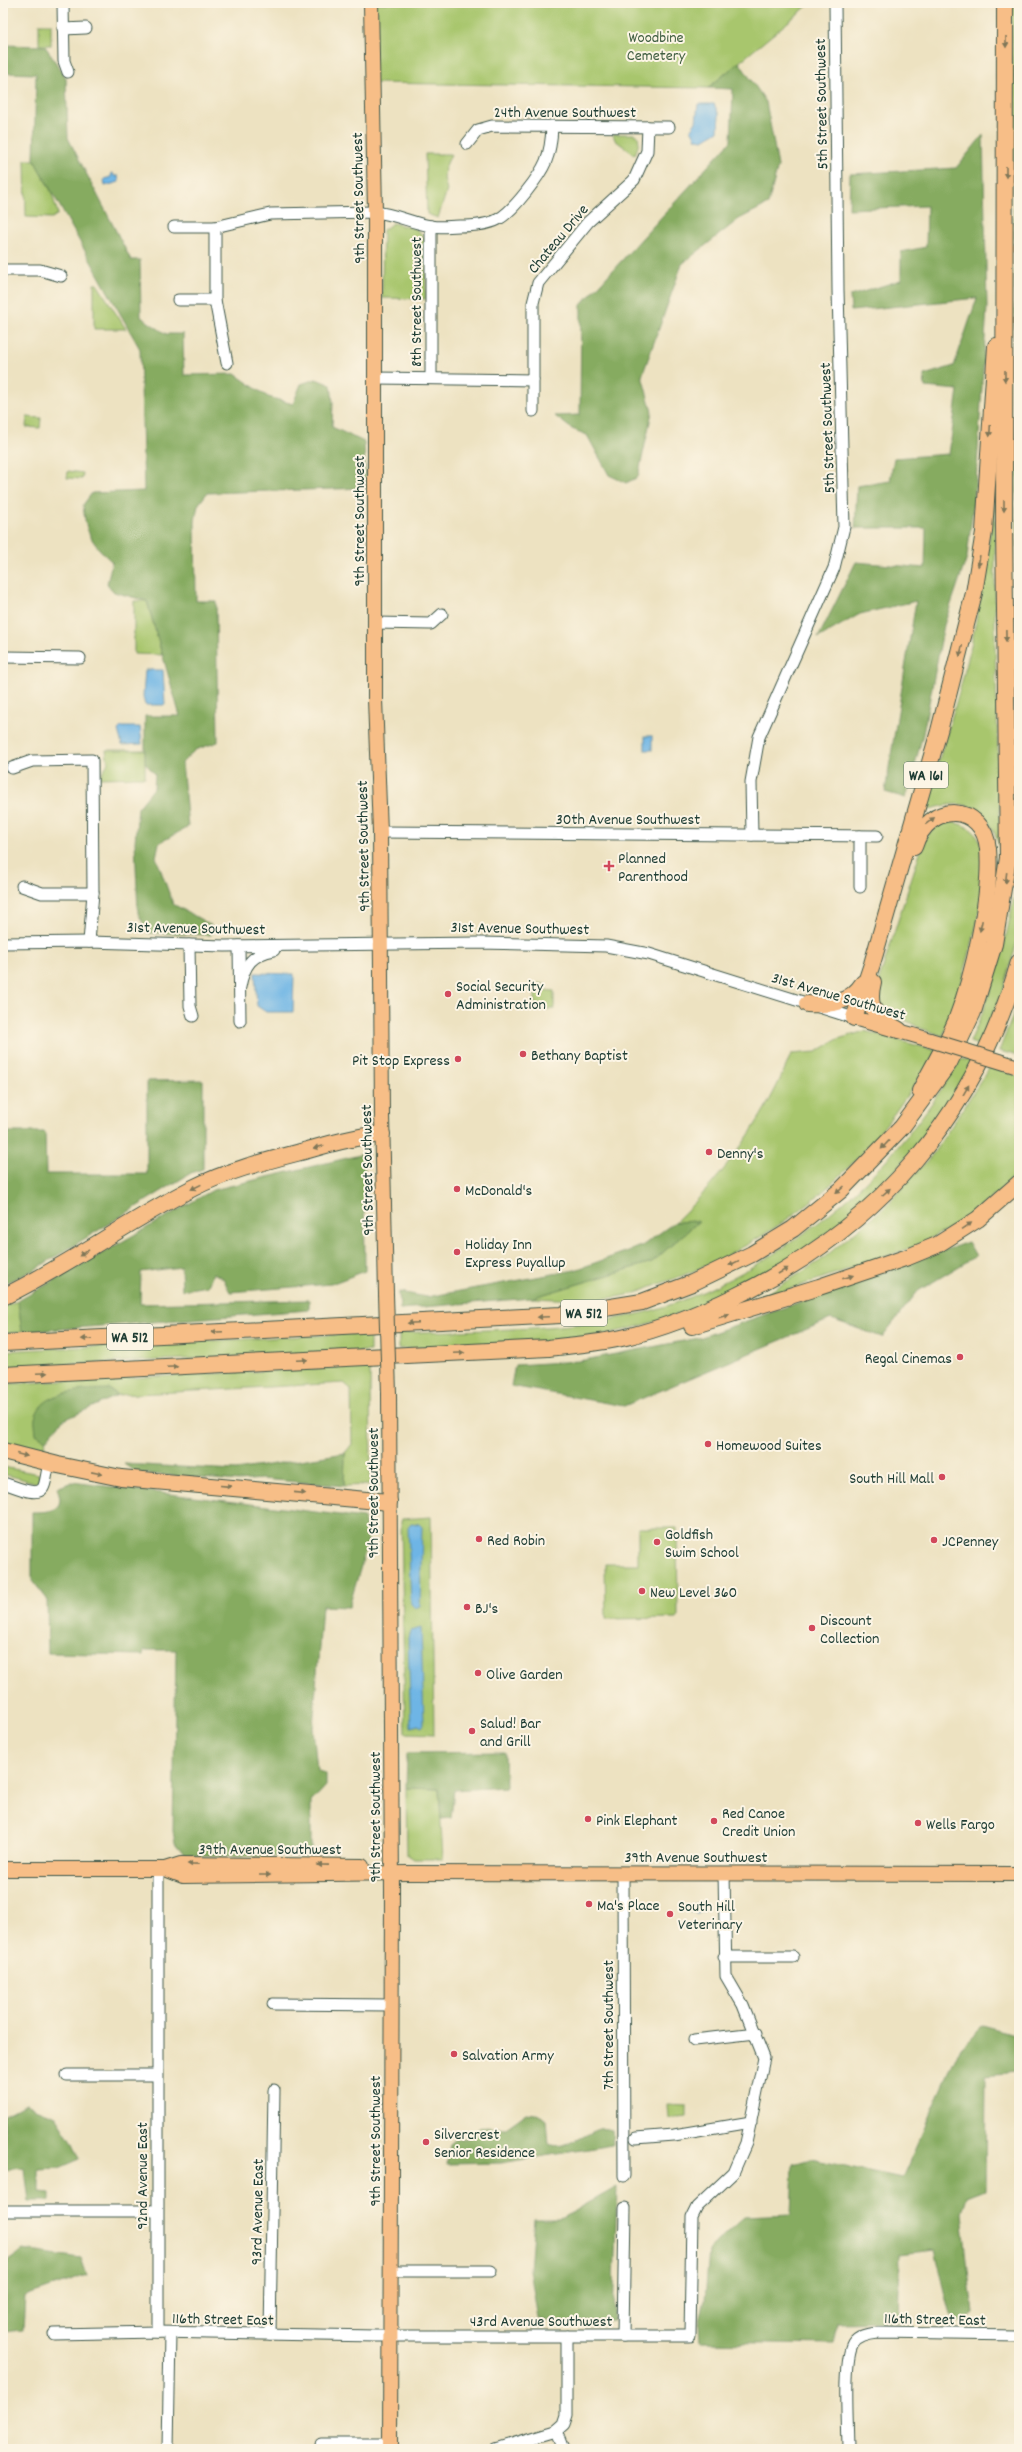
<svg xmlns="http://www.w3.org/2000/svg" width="1022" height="2452" font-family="Dekko,sans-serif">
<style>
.green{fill:#a8c66d;stroke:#648250}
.forest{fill:#86ab60;stroke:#52744a}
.water{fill:#6eb5e5;stroke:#46798c}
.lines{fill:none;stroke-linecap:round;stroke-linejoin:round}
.minor-casing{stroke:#3e5649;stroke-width:13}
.major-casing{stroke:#3e5649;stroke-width:16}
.highway-casing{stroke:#3e5649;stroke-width:18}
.minor{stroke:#fff;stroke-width:11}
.major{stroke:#f7be87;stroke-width:14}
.highway{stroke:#f7be87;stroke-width:16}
.major-bridge-casing{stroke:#3e5649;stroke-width:16;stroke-linecap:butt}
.major-bridge{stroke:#f7be87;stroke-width:14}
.oneway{fill:#807759}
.poi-dot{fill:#d1495b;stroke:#fcf5e5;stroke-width:1.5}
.labels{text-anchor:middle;stroke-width:4;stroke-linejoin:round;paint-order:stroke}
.shield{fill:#fcf5e5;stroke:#617469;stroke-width:1}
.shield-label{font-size:15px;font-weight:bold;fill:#1f3d34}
.park-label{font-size:16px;fill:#415f42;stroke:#fcf5e5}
.street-label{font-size:16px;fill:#1f3d34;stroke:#fcf5e5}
.poi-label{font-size:16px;fill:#1f3d34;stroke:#fcf5e5;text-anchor:start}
</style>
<rect width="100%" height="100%" fill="#fcf5e5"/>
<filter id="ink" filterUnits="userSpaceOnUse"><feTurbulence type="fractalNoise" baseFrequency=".025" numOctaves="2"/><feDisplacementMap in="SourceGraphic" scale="8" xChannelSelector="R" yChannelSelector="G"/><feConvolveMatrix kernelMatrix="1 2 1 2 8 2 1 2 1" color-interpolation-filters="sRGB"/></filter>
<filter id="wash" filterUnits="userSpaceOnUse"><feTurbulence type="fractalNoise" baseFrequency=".012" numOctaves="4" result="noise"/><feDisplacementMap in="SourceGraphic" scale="16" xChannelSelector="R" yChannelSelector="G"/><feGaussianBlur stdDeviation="0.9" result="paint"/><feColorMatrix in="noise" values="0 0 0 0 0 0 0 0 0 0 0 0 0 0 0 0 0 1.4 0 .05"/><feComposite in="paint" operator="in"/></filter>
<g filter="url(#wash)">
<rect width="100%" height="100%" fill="#ede2c1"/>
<g class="green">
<path d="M371,3h440l-103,85 -336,-5z"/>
<path d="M1011,3h8v672z"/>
<rect x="39" y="24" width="12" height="21"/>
<path d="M613,134h21l4,2 1,7 -4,12 -20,-15z"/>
<path d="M425,154h26l-6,14 -1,10 3,12 -9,28 -11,-4z"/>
<path d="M25,160h9l17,31 7,23 -6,4 -26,-1z"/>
<path d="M393,223l23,6 9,9 1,61 -44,-1 1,-68z"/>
<path d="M94,284h3l29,45h-32z"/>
<path d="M27,417l14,1 -1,10 -14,-1z"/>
<path d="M68,471l15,2 -1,6 -15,-1z"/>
<path d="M995,500v146l5,176 -1,23c-14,-43 -37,-48 -76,-33 15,-50 31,-99 44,-149 13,-54 20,-109 28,-163z"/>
<path d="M134,601h13l15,54 -28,-1z"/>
<path d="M106,750h39v27l-46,1 9,-15z"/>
<path d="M949,821c11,3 23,6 29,16 21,38 -20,158 -35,199l-23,-8 -42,-22 -2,-17 47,-146c7,-13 12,-18 26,-22z"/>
<path d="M1019,860v74l-16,57 -25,54 -8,-3c26,-58 42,-118 49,-182z"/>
<path d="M538,983l6,1v6l10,1v18h-19v-21h2z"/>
<path d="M1019,1000v56l-20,-5z"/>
<path d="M865,1031l72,20c-21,31 -42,64 -67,93 -54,64 -132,114 -211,140 -10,4 -21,9 -32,11 -31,7 -64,4 -96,3l121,-36 47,-41 -24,1c50,-47 91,-104 116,-168l25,-2 22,-13z"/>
<path d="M961,1059l13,3c-22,33 -44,67 -69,97 -76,90 -190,155 -305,176 -63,11 -137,10 -201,14v-16c79,-4 161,-1 239,-19 36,-8 72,-24 105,-42 97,-54 160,-119 218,-213z"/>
<path d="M990,1067l29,9v93l-19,22 -40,32 -47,24 -158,54 65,-40 66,-55 47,-52z"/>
<path d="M18,1301l4,31 -19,1v-27z"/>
<path d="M370,1333v18l-367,16v-16z"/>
<path d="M370,1366l1,119 -27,1 1,-33 7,-9 -1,-55 -7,-6 -226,12 -9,-6 -73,45 10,6 -2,8 4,1 -6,6 -39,-11v-60z"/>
<path d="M3,1467l36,7v6l-2,3 -34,-9z"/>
<path d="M431,1517l3,217 -29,-1 -4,-211 1,-3z"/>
<path d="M638,1528h39l1,90 -72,1 -1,-55h33z"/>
<path d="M406,1788l33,1 4,70h-30l-6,-4z"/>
<path d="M667,2104l20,1v12l-19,2z"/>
</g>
<g class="forest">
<path d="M3,45l42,1 21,32 2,60 63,122h9l1,57 25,17h17l1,41 51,-1 33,23 25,7 8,-20 15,-5 15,6 2,17 -1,25 32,15 2,46 -159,5 -9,12 -3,16 1,80h20l2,141 -23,8 -13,13 6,64 -29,16 -3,14 17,47 38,21v10l-63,-2 -10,-20 -3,-71 3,-34 16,-20 1,-14 -10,-11v-47h35l-33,-115 -33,-9 -7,-8 5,-22c-21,-20 -26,-28 -29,-57l9,-12 52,-2 -4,-142 -106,-189 2,-86 -33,-1z"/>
<path d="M739,62l27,40 12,64 -10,38 -29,15 -57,45 -40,112 10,36 -14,65 -12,6 -17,-8 -22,-40 -15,-6 -17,-13 25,-1 1,-110 150,-164 2,-52 -25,-1z"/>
<path d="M983,135l4,172 -11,175 -9,75 -23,68 -21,109 -17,64 -21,-6 31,-191 -56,13 -42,24 38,-76 69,6 1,-40h-71l2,-42 33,-5 4,-23 55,-4 9,-64 -33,-3 -1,-12 30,-9 23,-68 -126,13 -1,-15 51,-16v-28l25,-5 1,-41 -78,3 1,-35 106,-6z"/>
<path d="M203,1080v89l-12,4 -157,97 -31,14 2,-152h40l1,42h101v-93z"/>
<path d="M364,1154l1,117 -34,13 -101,8 -7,-14 -10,-5 -5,13 -26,4 -1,-23 -40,5 -1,32 169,-4v10l-287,22 -4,-31 195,-111z"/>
<path d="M699,1221l-47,41 -121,36 -131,11 -1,-17 28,5 148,-27 67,-24 33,-24z"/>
<path d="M968,1242l8,14 -58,35 -36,46 -51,-18 -207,87 -113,-20 4,-21 64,-4 120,-23z"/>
<path d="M109,1389l9,6 -56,26 -16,19 -10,-6c0,-5 -2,-12 -1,-16 7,-29 52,-28 74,-29z"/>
<path d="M345,1453l-1,33 -82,-7 -23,2 -102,-8 -13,-9 112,6z"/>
<path d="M72,1482l292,36 4,24 -19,65 -27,-1 -9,122 4,42 9,4v12l-15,16v55l-126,-2 -10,-12 -2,-12 3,-181h-32l-1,5 -95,-2 -1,-54 -15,-19v-68c17,0 35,-1 25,-24z"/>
<path d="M505,1752l1,35 -52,3 -3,28 -10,1 -2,-30 -33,-1 1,-35z"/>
<path d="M981,2026l38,10v33l-3,3 -30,3 -1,115 -18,7 -5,17 11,100 -11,8 -11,-6 -16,-66 -35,4 -2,68 -61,1 -4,21 -133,-2 -1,-17 6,-24 4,-52 36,-32 46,-2 2,-51 18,-5 91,19 59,-132z"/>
<path d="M26,2104l30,12 16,25 8,18 -21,9 -20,1v23l11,1v8h-21l-4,-32 -10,-2 -12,5v-56z"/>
<path d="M527,2113l14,2 6,5 2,24c17,7 35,-11 50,-15 4,-1 9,0 13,1l1,15 -112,18 -54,1 3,-20 6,-5 13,-1 11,-11 26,1z"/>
<path d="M617,2187l-4,134 -55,2 -20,-4 -8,-49 4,-51h26z"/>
<path d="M23,2250l58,8 6,17 -62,21 -2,34 -20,2v-63l2,-6z"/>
</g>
<g class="water">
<path d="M698,104h16l5,11 -1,16 -15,9 -7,-1 -5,-10 5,-7z"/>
<path d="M111,173h2l1,3h4l1,6 -14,4 -1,-7 7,-2z"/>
<path d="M145,670h18l2,35h-20l-2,-8z"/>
<path d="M121,727h19l2,17 -20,1 -4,-15z"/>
<rect x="645" y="736" width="7" height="14"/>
<path d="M255,973l39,1 -1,38h-27l-9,-6z"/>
<path d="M411,1523l8,1 3,3 -2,79 -5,2 -4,-4 -3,-77z"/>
<path d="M421,1628l3,96 -2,3 -4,-2 -7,2 -3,-85 3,-11z"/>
<path d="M697,1903l7,2v6h-4l-3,4 -4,-4h-4v-5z"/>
</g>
</g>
<g filter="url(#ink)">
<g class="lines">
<defs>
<g id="minor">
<path d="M63,3l1,58 4,11"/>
<path d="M63,29l23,-1"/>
<path d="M467,144l11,-14 14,-4 177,1"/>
<path d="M174,227h41l55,-13 105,-2c20,2 37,11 56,14 9,2 19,0 28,0 36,0 45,-6 67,-34 19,-24 25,-35 26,-66"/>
<path d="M215,227v73l12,63"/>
<path d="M3,270h37l21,6"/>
<path d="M178,300h37"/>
<path d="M375,378l158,2"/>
<path d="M431,378v-152"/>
<path d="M533,411v-108l5,-20 50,-61 46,-42 13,-29 1,-24"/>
<path d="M375,623l56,1 11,-10"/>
<path d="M3,657l77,1"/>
<path d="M12,768l20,-7 60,-1 1,133 -4,49"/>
<path d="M380,832l497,4"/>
<path d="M752,835l-1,-53 8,-45 75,-169 10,-41 -6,-237 -3,-287"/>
<path d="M22,886l20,7h51"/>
<path d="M860,887v-51"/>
<path d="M3,943l86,-1 136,4 255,-3 126,3 43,8 205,64"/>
<path d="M189,945l1,61 3,10"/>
<path d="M239,946l1,75"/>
<path d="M240,987c4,-22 12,-33 34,-37"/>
<path d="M3,1483c9,2 33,15 40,5 3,-5 3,-13 5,-19"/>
<path d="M158,1869v463"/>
<path d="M623,1873l1,303"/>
<path d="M724,1957h69"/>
<path d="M273,2004l118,1"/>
<path d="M694,2040l62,-7"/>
<path d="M67,2075h90"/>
<path d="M636,2138l38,-3 77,-13"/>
<path d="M3,2211h154"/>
<path d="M391,2271h100"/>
<path d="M54,2334l104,-2 218,4h314l2,-119 5,-10 36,-34 13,-30 18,-85 -21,-53 -17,-29 -2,-103"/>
<path d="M270,2334l4,-244"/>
<path d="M623,2336l2,-128"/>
<path d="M556,2431l7,18"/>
<path d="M321,2444h69"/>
<path d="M168,2449l2,-116"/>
<path d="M495,2449l61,-18 8,-7 3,-9v-79"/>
<path d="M848,2449c0,-22 -5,-88 5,-105 5,-8 15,-10 25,-11l141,2"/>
</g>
<g id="major">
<path d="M371,3l4,209v487l5,133 2,282 4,180"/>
<path d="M854,1018l76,22"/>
<path d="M389,1394l3,497 -2,558"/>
<path d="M3,1869h162l16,-5 181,2"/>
<path d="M165,1869l18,7 225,-3 611,1"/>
</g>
<g id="highway">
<path d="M914,847c14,-47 70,-44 74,2 4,47 -15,128 -32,172 -10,24 -24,47 -36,70"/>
<path d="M873,982c-7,28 4,36 26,48"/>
<path d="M807,1004c22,1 43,0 56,-21"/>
<path d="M854,1018l18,-54 67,-233 35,-138 10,-61 12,-186"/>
<path d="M3,1297c66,-32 125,-76 190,-109 35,-18 77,-28 115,-38 24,-7 49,-14 74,-16"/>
<path d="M692,1326l127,-39 89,-30 29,-12 41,-26 41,-36"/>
<path d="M3,1343l558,-28 81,-13 50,-19 60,-29 41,-25 48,-39 61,-63 47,-64 24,-51 21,-68 14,-86 -4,-331 1,-524"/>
<path d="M3,1375l546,-27c26,-3 52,-5 77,-11 38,-9 75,-24 110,-41 142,-68 240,-182 283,-334"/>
<path d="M3,1451l55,14 63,13 268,24"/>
</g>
</defs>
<use href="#minor" class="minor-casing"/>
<use href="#major" class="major-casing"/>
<use href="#highway" class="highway-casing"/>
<use href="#minor" class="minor"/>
<use href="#major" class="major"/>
<use href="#highway" class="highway"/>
<defs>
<g id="major-bridge">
<path d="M930,1040l85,26"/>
<path d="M386,1294l3,100"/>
</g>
</defs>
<use href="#major-bridge" class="major-bridge-casing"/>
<use href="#major-bridge" class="major-bridge"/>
</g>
<defs><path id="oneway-solid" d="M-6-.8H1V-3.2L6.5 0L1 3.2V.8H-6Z"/></defs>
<g class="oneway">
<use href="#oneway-solid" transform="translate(1006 42) rotate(90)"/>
<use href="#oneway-solid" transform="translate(1006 172) rotate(90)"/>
<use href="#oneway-solid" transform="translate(1005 376) rotate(90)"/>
<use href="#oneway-solid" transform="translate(990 431) rotate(93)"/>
<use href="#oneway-solid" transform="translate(1004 506) rotate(90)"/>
<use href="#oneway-solid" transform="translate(979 561) rotate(99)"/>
<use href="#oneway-solid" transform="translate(1006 636) rotate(89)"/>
<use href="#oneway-solid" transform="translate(961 651) rotate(103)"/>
<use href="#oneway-solid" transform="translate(930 821) rotate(-37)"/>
<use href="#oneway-solid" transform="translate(1006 878) rotate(97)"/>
<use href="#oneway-solid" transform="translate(981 926) rotate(102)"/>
<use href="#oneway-solid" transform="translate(966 1090) rotate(-60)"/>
<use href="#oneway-solid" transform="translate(885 1145) rotate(133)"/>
<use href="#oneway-solid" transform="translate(319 1147) rotate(165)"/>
<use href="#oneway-solid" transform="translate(196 1187) rotate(154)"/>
<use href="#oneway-solid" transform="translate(840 1190) rotate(138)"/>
<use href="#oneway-solid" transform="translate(886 1192) rotate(-42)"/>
<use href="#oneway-solid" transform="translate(967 1226) rotate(-34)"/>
<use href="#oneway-solid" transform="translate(84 1253) rotate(148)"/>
<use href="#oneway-solid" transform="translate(734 1263) rotate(154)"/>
<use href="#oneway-solid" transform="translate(783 1271) rotate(-30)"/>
<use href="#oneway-solid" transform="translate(848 1277) rotate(-18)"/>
<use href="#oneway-solid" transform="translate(724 1316) rotate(-17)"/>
<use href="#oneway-solid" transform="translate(543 1317) rotate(177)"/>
<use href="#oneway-solid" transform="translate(413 1323) rotate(177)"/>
<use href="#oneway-solid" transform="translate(217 1332) rotate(177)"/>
<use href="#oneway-solid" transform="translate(87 1339) rotate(177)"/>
<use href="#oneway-solid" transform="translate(459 1353) rotate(-3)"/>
<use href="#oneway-solid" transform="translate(302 1360) rotate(-3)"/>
<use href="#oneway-solid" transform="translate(172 1367) rotate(-3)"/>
<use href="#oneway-solid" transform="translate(42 1373) rotate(-3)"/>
<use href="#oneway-solid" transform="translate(22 1455) rotate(14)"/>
<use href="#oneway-solid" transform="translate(97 1473) rotate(11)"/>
<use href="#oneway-solid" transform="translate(226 1486) rotate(5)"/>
<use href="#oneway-solid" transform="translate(300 1493) rotate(6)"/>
<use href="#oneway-solid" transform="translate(193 1864) rotate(-179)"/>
<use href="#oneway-solid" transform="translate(323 1865) rotate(-179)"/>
<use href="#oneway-solid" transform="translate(265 1875)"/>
</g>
</g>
<g class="poi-dot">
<path d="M607 860h4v4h4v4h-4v4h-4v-4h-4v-4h4z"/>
<circle cx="448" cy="994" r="4"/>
<circle cx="523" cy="1054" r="4"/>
<circle cx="458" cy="1059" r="4"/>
<circle cx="709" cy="1152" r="4"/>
<circle cx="457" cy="1189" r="4"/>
<circle cx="457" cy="1252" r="4"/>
<circle cx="960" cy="1357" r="4"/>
<circle cx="708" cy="1444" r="4"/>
<circle cx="942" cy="1477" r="4"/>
<circle cx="479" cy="1539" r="4"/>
<circle cx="934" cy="1540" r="4"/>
<circle cx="657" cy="1542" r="4"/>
<circle cx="642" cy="1591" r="4"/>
<circle cx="467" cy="1607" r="4"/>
<circle cx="812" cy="1628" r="4"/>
<circle cx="478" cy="1673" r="4"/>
<circle cx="472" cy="1731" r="4"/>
<circle cx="588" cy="1819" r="4"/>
<circle cx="714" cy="1821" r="4"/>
<circle cx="918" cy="1823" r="4"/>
<circle cx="589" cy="1904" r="4"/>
<circle cx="670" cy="1914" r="4"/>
<circle cx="454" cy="2054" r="4"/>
<circle cx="426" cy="2142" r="4"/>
</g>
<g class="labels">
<g class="shield">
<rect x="904" y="762" width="44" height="26" rx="3"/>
<rect x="561" y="1300" width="46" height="26" rx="3"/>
<rect x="107" y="1324" width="46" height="26" rx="3"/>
</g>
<g class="shield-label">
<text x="926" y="780">WA 161</text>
<text x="584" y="1318">WA 512</text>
<text x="130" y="1342">WA 512</text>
</g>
<g class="park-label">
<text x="656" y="42">Woodbine<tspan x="656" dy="18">Cemetery</tspan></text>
</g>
<g class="street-label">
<text transform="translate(820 104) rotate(-91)" y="6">5th Street Southwest</text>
<text x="565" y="117">24th Avenue Southwest</text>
<text transform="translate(357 198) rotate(-91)" y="6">9th Street Southwest</text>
<text transform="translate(557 238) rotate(-50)" y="6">Chateau Drive</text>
<text transform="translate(415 302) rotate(-90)" y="6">8th Street Southwest</text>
<text transform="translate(826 428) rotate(-92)" y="6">5th Street Southwest</text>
<text transform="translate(358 521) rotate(-90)" y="6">9th Street Southwest</text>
<text x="628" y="824">30th Avenue Southwest</text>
<text transform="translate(362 846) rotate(-91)" y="6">9th Street Southwest</text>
<text transform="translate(196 927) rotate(1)" y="6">31st Avenue Southwest</text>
<text transform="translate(520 927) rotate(1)" y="6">31st Avenue Southwest</text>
<text transform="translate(839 995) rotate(16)" y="6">31st Avenue Southwest</text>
<text transform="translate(366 1170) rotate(-91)" y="6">9th Street Southwest</text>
<text transform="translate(372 1493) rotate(-90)" y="6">9th Street Southwest</text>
<text transform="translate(374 1817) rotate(-90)" y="6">9th Street Southwest</text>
<text x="270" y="1854">39th Avenue Southwest</text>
<text x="696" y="1862">39th Avenue Southwest</text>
<text transform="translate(607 2025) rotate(-90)" y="6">7th Street Southwest</text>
<text transform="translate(374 2141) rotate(-90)" y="6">9th Street Southwest</text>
<text transform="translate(141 2176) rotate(-90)" y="6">92nd Avenue East</text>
<text transform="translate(256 2212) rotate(-89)" y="6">93rd Avenue East</text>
<text transform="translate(223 2318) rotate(1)" y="6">116th Street East</text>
<text transform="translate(935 2318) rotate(1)" y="6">116th Street East</text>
<text x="541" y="2326">43rd Avenue Southwest</text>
</g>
<g class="poi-label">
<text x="618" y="863">Planned<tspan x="618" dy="18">Parenthood</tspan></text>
<text x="456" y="991">Social Security<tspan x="456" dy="18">Administration</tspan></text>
<text x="531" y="1060">Bethany Baptist</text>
<text x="450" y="1065" text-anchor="end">Pit Stop Express</text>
<text x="717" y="1158">Denny's</text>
<text x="465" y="1195">McDonald's</text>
<text x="465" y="1249">Holiday Inn<tspan x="465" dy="18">Express Puyallup</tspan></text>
<text x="952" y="1363" text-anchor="end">Regal Cinemas</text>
<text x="716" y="1450">Homewood Suites</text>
<text x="934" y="1483" text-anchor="end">South Hill Mall</text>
<text x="665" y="1539">Goldfish<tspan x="665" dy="18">Swim School</tspan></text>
<text x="487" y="1545">Red Robin</text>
<text x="942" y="1546">JCPenney</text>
<text x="650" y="1597">New Level 360</text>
<text x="475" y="1613">BJ's</text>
<text x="820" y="1625">Discount<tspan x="820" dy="18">Collection</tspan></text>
<text x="486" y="1679">Olive Garden</text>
<text x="480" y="1728">Salud! Bar<tspan x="480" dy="18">and Grill</tspan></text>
<text x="722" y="1818">Red Canoe<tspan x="722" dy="18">Credit Union</tspan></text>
<text x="596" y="1825">Pink Elephant</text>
<text x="926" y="1829">Wells Fargo</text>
<text x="597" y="1910">Ma's Place</text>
<text x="678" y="1911">South Hill<tspan x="678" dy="18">Veterinary</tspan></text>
<text x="462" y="2060">Salvation Army</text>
<text x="434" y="2139">Silvercrest<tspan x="434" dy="18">Senior Residence</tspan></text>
</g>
</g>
<rect width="1022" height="2452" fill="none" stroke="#fcf5e5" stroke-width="16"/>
</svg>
